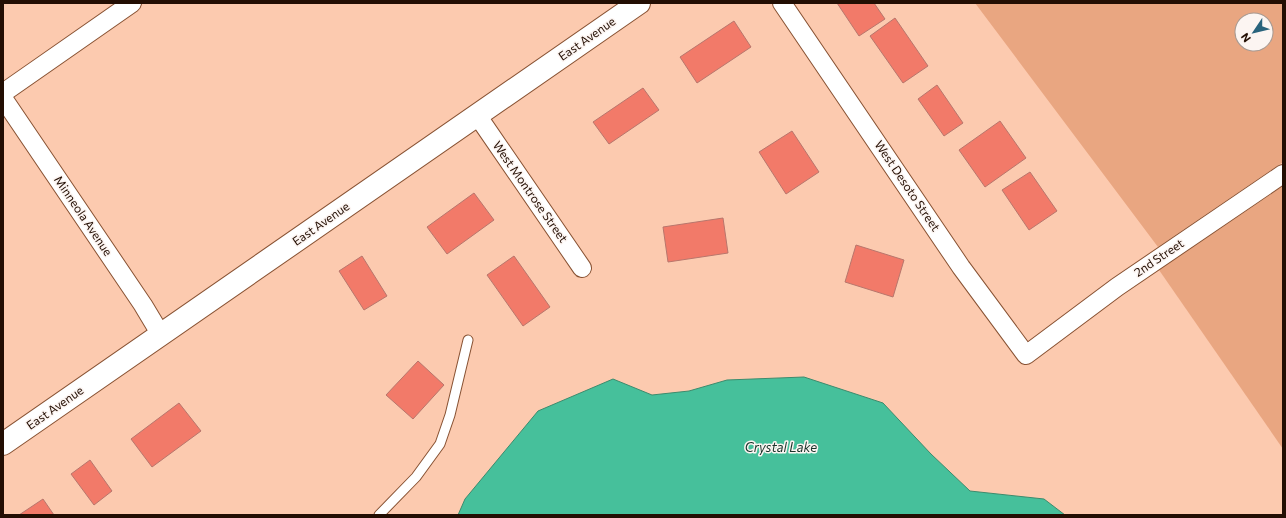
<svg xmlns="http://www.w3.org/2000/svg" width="1286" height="518" font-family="Commissioner,sans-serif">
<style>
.green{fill:#e9a681;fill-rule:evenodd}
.water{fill:#46c09b;stroke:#3c8b6d}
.building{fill:#f27a69;stroke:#b8766c}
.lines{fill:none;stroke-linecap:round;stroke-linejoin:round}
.service-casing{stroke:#885233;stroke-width:11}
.minor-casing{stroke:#885233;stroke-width:20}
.tertiary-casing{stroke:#885233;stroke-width:24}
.service{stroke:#fff;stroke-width:9}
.minor{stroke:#fff;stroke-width:18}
.tertiary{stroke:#fff;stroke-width:22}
.labels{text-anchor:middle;stroke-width:3;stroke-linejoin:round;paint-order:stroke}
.street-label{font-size:12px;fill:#230e03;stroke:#fcf5f2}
.water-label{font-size:13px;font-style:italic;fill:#1a342b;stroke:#fcf5f2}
</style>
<rect width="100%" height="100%" fill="#fccaaf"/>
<g class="green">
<path d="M975,3h308v159l-125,85zM1242,20h24v24h-24z"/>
<path d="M1283,186v263l-124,-179z"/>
</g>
<path class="water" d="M804,377l79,26 48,51 39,37 74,8 21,16h-607l7,-16 73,-88 75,-32 39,16 37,-4 38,-11z"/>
<g class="building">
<path d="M837,3h37l11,16 -26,17z"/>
<path d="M895,18l33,48 -25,17 -33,-47z"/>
<path d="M734,21l17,26 -54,36 -17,-26z"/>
<path d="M937,85l26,38 -19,13 -26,-37z"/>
<path d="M643,88l16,22 -50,34 -16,-22z"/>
<path d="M1000,121l26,37 -41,29 -26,-37z"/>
<path d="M792,131l27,41 -33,22 -27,-42z"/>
<path d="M1030,172l27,39 -28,19 -27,-40z"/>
<path d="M474,193l20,27 -47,34 -20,-27z"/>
<path d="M723,218l5,35 -60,9 -5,-35z"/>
<path d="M856,245l48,15 -11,37 -48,-15z"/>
<path d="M362,256l25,40 -23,14 -25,-39z"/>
<path d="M514,256l36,51 -27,19 -36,-51z"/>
<path d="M418,361l26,24 -31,34 -27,-24z"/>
<path d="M179,403l22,28 -49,36 -21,-28z"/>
<path d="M90,460l22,31 -18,14 -23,-31z"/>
<path d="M43,499l11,16h-35z"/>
</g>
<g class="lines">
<defs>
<path id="service" d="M379,515l37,-38 24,-33 10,-29 18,-75"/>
<g id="minor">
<path d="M782,3l179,264 65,88 91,-68 166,-113"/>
<path d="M3,93l129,-90"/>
<path d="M3,98l140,207 18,30"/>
<path d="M477,115l105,153"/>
</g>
<path id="tertiary" d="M3,444l636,-441"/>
</defs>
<use href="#service" class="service-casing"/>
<use href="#minor" class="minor-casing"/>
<use href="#tertiary" class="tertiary-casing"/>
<use href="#service" class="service"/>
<use href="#minor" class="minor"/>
<use href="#tertiary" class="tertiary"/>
</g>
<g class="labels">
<g class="street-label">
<text transform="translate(587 39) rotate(-35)" y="4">East Avenue</text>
<text transform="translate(907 186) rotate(56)" y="4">West Desoto Street</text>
<text transform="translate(530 192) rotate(55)" y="4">West Montrose Street</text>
<text transform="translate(83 216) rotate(56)" y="4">Minneola Avenue</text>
<text transform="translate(321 224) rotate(-35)" y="4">East Avenue</text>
<text transform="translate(1159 258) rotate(-34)" y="4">2nd Street</text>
<text transform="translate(55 408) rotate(-35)" y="4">East Avenue</text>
</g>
<g class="water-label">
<text x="781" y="452">Crystal Lake</text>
</g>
</g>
<rect width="1286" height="518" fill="none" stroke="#230e03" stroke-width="8"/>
<g transform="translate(1254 32) rotate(235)"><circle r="19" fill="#fcf5f2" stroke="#a59992"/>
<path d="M0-3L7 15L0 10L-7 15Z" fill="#29637c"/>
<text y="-6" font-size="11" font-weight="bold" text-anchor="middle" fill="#230e03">N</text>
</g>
</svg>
